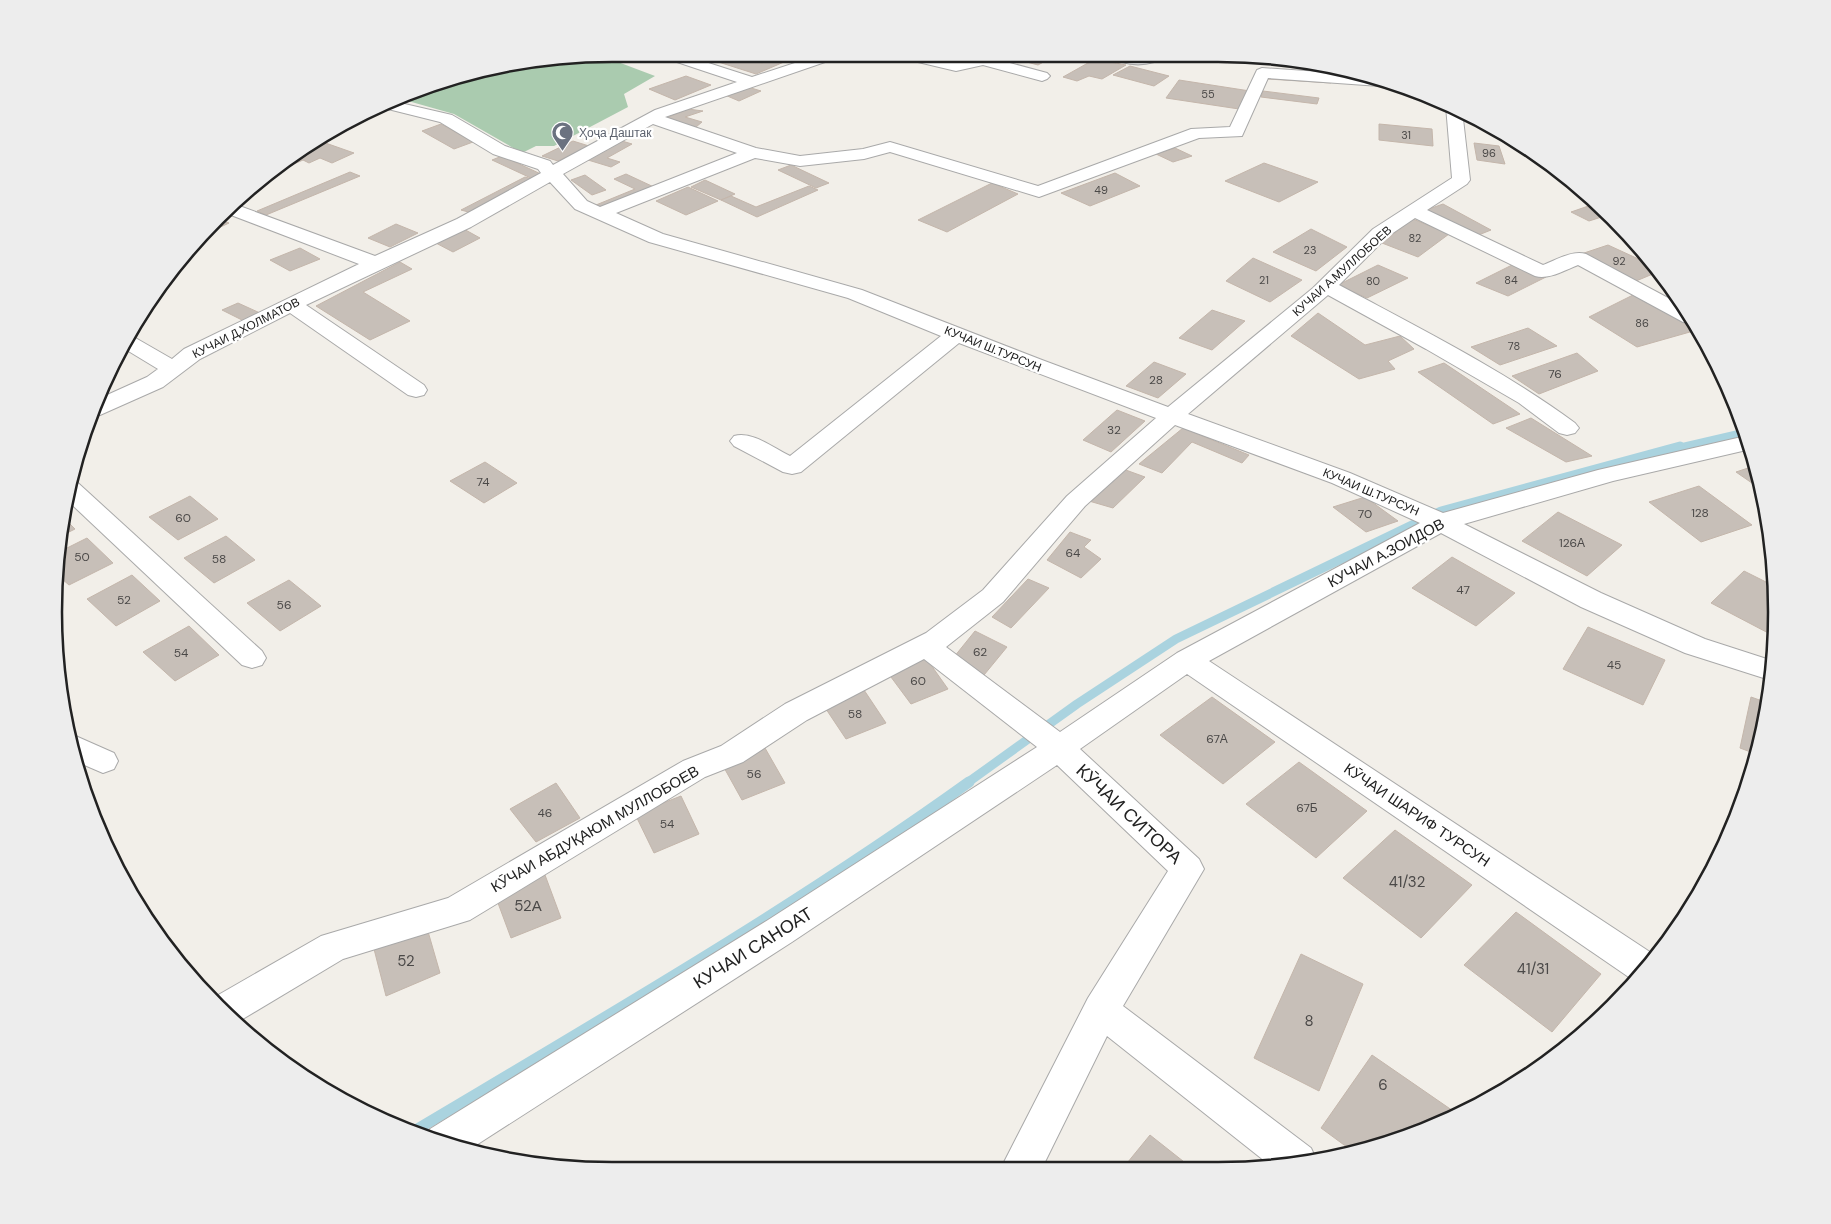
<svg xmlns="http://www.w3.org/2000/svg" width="1831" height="1224" font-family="'DM Sans',sans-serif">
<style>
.cemetery{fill:#aacbaf}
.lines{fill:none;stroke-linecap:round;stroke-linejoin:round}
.stream-far2{stroke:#aad3df;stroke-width:7}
.stream-far1{stroke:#aad3df;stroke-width:9}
.stream{stroke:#aad3df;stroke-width:11}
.building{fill:#c7bfb8;stroke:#c4b6ab}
.minor-casing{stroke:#a9a9a9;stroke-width:2}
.minor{fill:#fff;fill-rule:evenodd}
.labels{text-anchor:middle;stroke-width:4.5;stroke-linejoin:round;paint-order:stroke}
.far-number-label{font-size:11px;fill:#4b4948}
.far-worship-label{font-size:12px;fill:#5b616d;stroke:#fff;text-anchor:start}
.far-street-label{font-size:12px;fill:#222;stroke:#fff}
.number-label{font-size:12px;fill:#4b4948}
.street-label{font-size:15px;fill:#222;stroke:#fff}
.near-number-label{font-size:15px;fill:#4b4948}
.near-street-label{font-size:18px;fill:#222;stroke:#fff}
.rim{fill:none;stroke:#222;stroke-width:2.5}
</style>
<rect width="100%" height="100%" fill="#f2efe9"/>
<path class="cemetery" d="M539,59h71l45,17 -31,18 4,13 -74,39h-18l-14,7 -68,-39 -53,-15 46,-19z"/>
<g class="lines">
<path class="stream-far2" d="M1676,448l69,-16"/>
<path class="stream-far1" d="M967,783l110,-79 99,-65 265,-128 239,-65"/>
<path class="stream" d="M414,1131c188,-112 378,-222 555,-349"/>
</g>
<g class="building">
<path d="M709,59h38l15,4 11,-4h18l-35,15z"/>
<path d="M1022,59h27l-11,6 -19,-5z"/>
<path d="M1095,59l31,6 -24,14 -13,-3 -12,5 -14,-4z"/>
<path d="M1130,66l39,10 -15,10 -41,-11z"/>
<path d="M1269,75l62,4v4l-63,-4z"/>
<path d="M686,76l25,9 -36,15 -26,-11z"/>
<path d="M1179,80l71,11 -11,18 -73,-11z"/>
<path d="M748,87l13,4 -22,10 -14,-6z"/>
<path d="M1263,91l56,7 -2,6 -56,-7z"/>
<path d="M688,109l15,2 -18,6 17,5 -6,5 -32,-8z"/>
<path d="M441,124l32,18 -19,7 -32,-18z"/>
<path d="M1379,124l53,5 1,17 -54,-6z"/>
<path d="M317,140l37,13 -22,10 -12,-5 -11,5 -6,-3 -34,15 33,-27z"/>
<path d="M573,141l16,5 -31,15 -16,-5z"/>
<path d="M622,141l10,3 -25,14 13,4 -9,5 -23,-7z"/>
<path d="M1474,143l25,3 6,18 -28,-4z"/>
<path d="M1175,148l17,8 -19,6 -17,-8z"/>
<path d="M502,156l41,19 -10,4 -41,-19z"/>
<path d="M1264,163l54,19 -39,20 -54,-21z"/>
<path d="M791,165l38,18 -13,5 -38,-18z"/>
<path d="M350,172l10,4 -94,39 -9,-4z"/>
<path d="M1115,173l25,13 -50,20 -29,-13z"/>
<path d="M626,174l30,14 -50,22 -10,-5 39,-16 -21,-10z"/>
<path d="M585,175l21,15 -14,5 -21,-15z"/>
<path d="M525,177l11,3 -64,33 -11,-3z"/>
<path d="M705,180l30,14 -14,6 -30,-13z"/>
<path d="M992,183l26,11 -71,38 -29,-12z"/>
<path d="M809,186l9,4 -61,27 -36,-17 10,-4 25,11z"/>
<path d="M688,187l30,14 -32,14 -30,-14z"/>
<path d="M1597,203l11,12 -19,6 -18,-9z"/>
<path d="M1443,204l48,26 -15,6 -50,-26z"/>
<path d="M216,218l13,5 -19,9 -4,-2z"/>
<path d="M1413,219l36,15 -31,23 -36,-14z"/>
<path d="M396,224l22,9 -28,14 -22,-9z"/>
<path d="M462,228l18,10 -27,14 -19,-10z"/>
<path d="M1311,229l36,18 -31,24 -43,-19z"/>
<path d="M1608,245l50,23 2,3 -24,10 -55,-27z"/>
<path d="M300,248l20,11 -30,12 -20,-11z"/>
<path d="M1253,258l49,22 -32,22 -44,-21z"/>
<path d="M400,262l12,7 -49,23 47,29 -40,19 -54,-34z"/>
<path d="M1514,264l32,13 -38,19 -32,-13z"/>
<path d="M1378,265l30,13 -41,20 -29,-13z"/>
<path d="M1635,294l62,36 -60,17 -48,-30z"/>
<path d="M238,303l22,10 -16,8 -22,-11z"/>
<path d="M1212,310l33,11 -33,29 -33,-12z"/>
<path d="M1318,313l47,32 35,-9 14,13 -26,12 7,8 -36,10 -68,-43z"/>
<path d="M1528,328l29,18 -57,19 -29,-18z"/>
<path d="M1577,353l21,18 -59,23 -27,-18z"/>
<path d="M1154,362l32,12 -28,24 -32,-12z"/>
<path d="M1444,363l76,51 -27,10 -75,-52z"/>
<path d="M1117,410l28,11 -34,31 -28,-12z"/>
<path d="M1531,418l61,38 -26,6 -60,-34z"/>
<path d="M1183,428l66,27 -7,8 -50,-21 -30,31 -23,-9z"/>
<path d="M485,462l32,21 -33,20 -34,-22z"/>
<path d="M1757,465l1,3 4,22 -26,-18z"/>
<path d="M1123,469l22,8 -32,31 -24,-7z"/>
<path d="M1699,486l53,39 -51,17 -52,-40z"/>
<path d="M190,496l28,23 -40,21 -29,-23z"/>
<path d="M1365,497l33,24 -32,11 -33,-25z"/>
<path d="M1558,512l64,33 -35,31 -65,-35z"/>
<path d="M64,518l11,11 -14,7z"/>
<path d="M1070,532l21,8 -7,7 17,12 -20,19 -34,-18z"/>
<path d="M226,536l29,24 -41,23 -30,-25z"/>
<path d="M87,538l26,25 -44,22 -14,-12 4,-21z"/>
<path d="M1452,557l63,36 -39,33 -64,-38z"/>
<path d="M1744,571l32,16 -2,49 -63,-33z"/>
<path d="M132,575l28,26 -44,25 -29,-27z"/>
<path d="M1028,579l21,9 -38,40 -19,-11z"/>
<path d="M289,580l32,26 -41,25 -33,-28z"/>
<path d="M189,626l30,29 -44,26 -32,-29z"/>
<path d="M1588,627l77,33 -22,45 -80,-36z"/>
<path d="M975,631l32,16 -23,28 -30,-18z"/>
<path d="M926,658l22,31 -37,15 -23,-31z"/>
<path d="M864,690l22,33 -40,16 -22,-33z"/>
<path d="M1212,697l63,45 -52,42 -63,-49z"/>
<path d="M1751,697l17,6 -12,51 -16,-6z"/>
<path d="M765,748l20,35 -43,17 -20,-36z"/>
<path d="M1299,762l68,49 -51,47 -70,-54z"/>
<path d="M556,783l24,35 -44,24 -26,-33z"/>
<path d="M681,796l18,38 -45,19 -19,-39z"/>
<path d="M1395,830l77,55 -51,53 -78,-60z"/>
<path d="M545,875l16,43 -50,20 -16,-43z"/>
<path d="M1516,912l85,62 -49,58 -88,-67z"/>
<path d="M427,928l13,45 -54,23 -12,-47z"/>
<path d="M1301,954l62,30 -44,107 -65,-33z"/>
<path d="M1372,1055l87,60 -104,38 -34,-25z"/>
<path d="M1150,1135l43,34 -70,-1z"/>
</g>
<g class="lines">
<defs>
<g id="minor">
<path d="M675,59h21l56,18 55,-18h21l-3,3 -160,55 91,31 44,8 63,-7 27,-7 148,44 153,-57 39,-2 27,-57 5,-2 102,7 36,9 -6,3 -126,-9 -26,58 -43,2 -160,59 -149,-45 -26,7 -64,7 -45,-8 -139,55 47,21 199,56 180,70 126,47 145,-119 60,-59 79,-51 -6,-72 2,-2 14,6 8,70 -3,4 -40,26 116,55c13,-5 29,-15 43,-11l97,52 11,17 -11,-1 -105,-57c-13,5 -29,15 -43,11l-120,-58 -28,19 -48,48c80,43 163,84 236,138l4,5 -4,5 -8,2 -8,-2 -40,-30 -93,-54 -98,-54 -140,119 162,59 93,40 155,-43 148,-34 5,13 -138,32 -149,43 137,69 104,46 68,22v20l-88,-28 -104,-46 -140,-74 -232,128 447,295 -17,24h-6l-446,-306 -107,75 119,110 5,10 -81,137 188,142 5,11 -45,7 -164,-130 -65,132h-41l87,-170 80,-127 -111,-106 -265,177 -325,209 -40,-15 3,-7 338,-209 269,-173 -113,-88 -117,61 -64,42 -38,15 -235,143 -127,39 -107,64 -23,-25 108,-62 127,-38 235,-137 38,-15 64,-42 141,-71 57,-43 84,-94 89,-78 -197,-75 -158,129 -9,2 -9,-2 -49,-26 -4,-5 4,-5c19,-5 39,12 56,20l151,-120 -93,-38 -199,-56 -74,-33 -25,-27 -79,45 -165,78 118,80 3,5 -3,5 -8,2 -8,-2 -118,-82 -90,46 -37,28 -63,28 -10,1 6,-16 51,-23 11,-8 -33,-20 7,-13 40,23 12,-10 175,-85 -136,-52 11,-8 141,52 82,-37 84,-46 -3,-4 -45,-15 -53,-32 -56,-14 12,-6 56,13 53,31 45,15 3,4 102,-55 82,-28 -60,-20zM653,124l84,29 -137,54 -13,-6 -24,-27zM1175,425l157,58 88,40 -243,130 -117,79 -114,-85 57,-45 82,-96z"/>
<path d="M915,59h27l14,2 13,-2h26l52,14 3,3 -3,3 -5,2 -59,-16 -27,6 -38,-9z"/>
<path d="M1119,59h38l-3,3c-10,3 -22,3 -32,0z"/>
<path d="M71,481l7,2 184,168 4,7 -4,7 -10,3 -10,-3 -175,-165z"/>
<path d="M71,734l43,19 4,8 -4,8 -11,4 -28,-12 -6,-26z"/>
</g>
</defs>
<use href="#minor" class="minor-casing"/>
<use href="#minor" class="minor"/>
</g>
<defs>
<symbol id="mosque-pin" viewBox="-11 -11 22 30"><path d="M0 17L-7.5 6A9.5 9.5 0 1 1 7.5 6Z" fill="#6b7280" stroke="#fff"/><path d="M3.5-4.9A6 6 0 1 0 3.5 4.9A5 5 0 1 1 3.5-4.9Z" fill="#fff"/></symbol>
</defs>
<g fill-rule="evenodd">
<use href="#mosque-pin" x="550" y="120" width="25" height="34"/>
</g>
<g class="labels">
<g class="far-number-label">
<text x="1208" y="98">55</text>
<text x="1406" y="139">31</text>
<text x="1489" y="157">96</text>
<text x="1101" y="194">49</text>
<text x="1415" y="242">82</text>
<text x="1310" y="254">23</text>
<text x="1619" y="265">92</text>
<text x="1264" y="284">21</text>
<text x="1511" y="284">84</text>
<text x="1373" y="285">80</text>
<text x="1642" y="327">86</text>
<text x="1514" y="350">78</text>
</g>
<g class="far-worship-label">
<text x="579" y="137">Ҳоҷа Даштак</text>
</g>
<g class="far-street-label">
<text transform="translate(1342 271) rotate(-42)" y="4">КУЧАИ А.МУЛЛОБОЕВ</text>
<text transform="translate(246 328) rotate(-27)" y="4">КУЧАИ Д,ХОЛМАТОВ</text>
<text transform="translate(993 349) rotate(22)" y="4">КУЧАИ Ш.ТУРСУН</text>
<text transform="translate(1371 492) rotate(23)" y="4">КУЧАИ Ш.ТУРСУН</text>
</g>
<g class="number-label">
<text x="1555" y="378">76</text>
<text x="1156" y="384">28</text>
<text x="1114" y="434">32</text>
<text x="483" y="486">74</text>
<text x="1700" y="517">128</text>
<text x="1365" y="518">70</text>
<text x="183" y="522">60</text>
<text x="1572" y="547">126А</text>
<text x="1073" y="557">64</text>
<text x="82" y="561">50</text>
<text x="219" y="563">58</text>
<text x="1463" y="594">47</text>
<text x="124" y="604">52</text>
<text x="284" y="609">56</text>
<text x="980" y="656">62</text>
<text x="181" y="657">54</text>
<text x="1614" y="669">45</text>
<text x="918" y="685">60</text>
<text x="855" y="718">58</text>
<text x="1217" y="743">67А</text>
<text x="754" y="778">56</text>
<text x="1307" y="812">67Б</text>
<text x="545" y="817">46</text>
<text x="667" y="828">54</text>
</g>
<g class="street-label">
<text transform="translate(1386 553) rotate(-28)" y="5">КУЧАИ А.ЗОИДОВ</text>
<text transform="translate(1417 815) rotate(34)" y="5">КӮЧАИ ШАРИФ ТУРСУН</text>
<text transform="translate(595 829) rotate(-30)" y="5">КӮЧАИ АБДУҚАЮМ МУЛЛОБОЕВ</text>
</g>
<g class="near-number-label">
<text x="1407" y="887">41/32</text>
<text x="528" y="911">52А</text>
<text x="406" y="966">52</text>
<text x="1533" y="974">41/31</text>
<text x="1309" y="1026">8</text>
<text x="1383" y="1090">6</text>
</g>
<g class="near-street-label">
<text transform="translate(1129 814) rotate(43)" y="6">КӮЧАИ СИТОРА</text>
<text transform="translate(753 948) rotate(-32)" y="6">КУЧАИ САНОАТ</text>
</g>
</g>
<path d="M0 0H1831V1224H0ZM612 62H1218A550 550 0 0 1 1768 612V612A550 550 0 0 1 1218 1162H612A550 550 0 0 1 62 612V612A550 550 0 0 1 612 62Z" fill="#ededed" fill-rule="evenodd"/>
<path class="rim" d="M612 62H1218A550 550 0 0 1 1768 612V612A550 550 0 0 1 1218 1162H612A550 550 0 0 1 62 612V612A550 550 0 0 1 612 62Z"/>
</svg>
